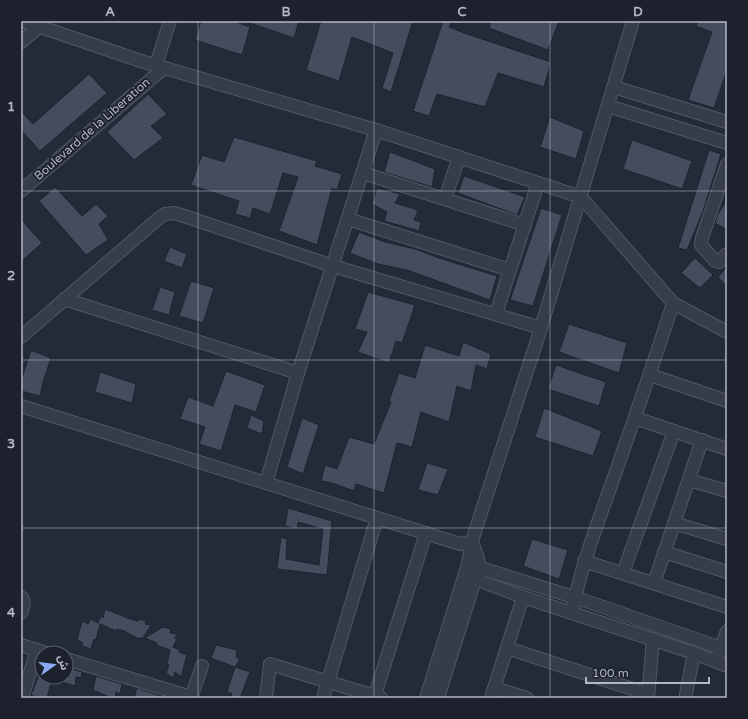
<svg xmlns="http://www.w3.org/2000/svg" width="748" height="719" font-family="'Varela Round','Noto Sans Arabic',sans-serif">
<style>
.building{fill:#444d5d;stroke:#1e232f}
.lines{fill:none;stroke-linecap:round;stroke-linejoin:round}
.minor-casing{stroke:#525763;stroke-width:14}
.minor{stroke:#373c49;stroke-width:12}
.grid{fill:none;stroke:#b2b7c5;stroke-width:1;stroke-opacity:0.55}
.labels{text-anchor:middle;stroke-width:3.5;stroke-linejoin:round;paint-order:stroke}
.street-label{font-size:12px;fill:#b2b7c5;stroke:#1c212d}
.neatline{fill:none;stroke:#b2b7c5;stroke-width:1.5}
.grid-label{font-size:13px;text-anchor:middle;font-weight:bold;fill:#b2b7c5}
</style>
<rect width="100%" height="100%" fill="#232a38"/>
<g class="building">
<path d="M201,21h32l17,6 -8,28 -47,-15z"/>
<path d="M248,21h51l-5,17 -47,-16z"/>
<path d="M321,21h92l-22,71 -9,-4 11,-35 -41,-16 -13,44 -33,-11z"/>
<path d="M443,21h9l-3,6 15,6 87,29 -7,25 -46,-14 -13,34 -48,-13 -8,22 -16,-5z"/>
<path d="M491,21h68l-11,29 -59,-22z"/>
<path d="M698,21h29v49l-13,38 -26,-8 24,-68 -16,-6z"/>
<path d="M89,74l18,19 -67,58 -19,-21v-19l12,13z"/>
<path d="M148,94l19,20 -16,12 12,12 -29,22 -27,-28z"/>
<path d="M550,117l34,14 -8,28 -36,-12z"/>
<path d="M234,137l83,24 -2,5 27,8 -5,16 -5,-2 -15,57 -38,-14 19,-54 -15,-4 -13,41 -17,-6 -3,10 -15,-4 4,-13 -48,-16 11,-30 22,7z"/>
<path d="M632,140l60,21 -10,28 -59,-20z"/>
<path d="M709,150l12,4 -18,57 -16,39 -9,-2z"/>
<path d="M390,152l45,17 -3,18 -48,-15z"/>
<path d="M464,176l61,21 -8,18 -59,-22z"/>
<path d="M55,187l27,29 14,-12 12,12 -9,8 9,16 -22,15 -47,-54z"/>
<path d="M377,188l23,6 -5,9 23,7 -4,10 7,2 -2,9 -35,-10 3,-9 -15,-8z"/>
<path d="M727,200v30l-12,-7 3,-9z"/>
<path d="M541,208l21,7 -29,91 -23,-6z"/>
<path d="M21,219l21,24 -21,19z"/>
<path d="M359,232l26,10 30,7 27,10 55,17 -7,24 -83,-30 -29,-6 -28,-11z"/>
<path d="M170,247l17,7 -5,14 -18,-7z"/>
<path d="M695,258l18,17 -13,13 -19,-15z"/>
<path d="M727,267v20l-9,-10z"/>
<path d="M191,281l23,7 -11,35 -24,-7z"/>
<path d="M160,287l15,5 -6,23 -17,-5z"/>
<path d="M368,292l47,13 -13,38 -6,-2 -7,22 -31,-11 9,-20 -12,-3z"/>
<path d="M569,324l58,19 -8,30 -60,-21z"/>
<path d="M463,342l28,12 -4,15 -11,-4 -5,26 -14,-5 -8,36 -28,-10 -9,35 -15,-4 -13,50 -28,-9 -2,7 -22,-8 -11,-2 4,-16 12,4 12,-32 25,7 17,-42 -2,-1 10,-28 16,5 10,-33 34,11z"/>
<path d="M31,350l20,8 -8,24 -3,14 -19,-5v-10z"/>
<path d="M556,365l50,17 -7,24 -51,-17z"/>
<path d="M226,371l39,14 -9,27 -21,-7 -14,46 -22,-7 6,-17 -25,-8 8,-22 25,9z"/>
<path d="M100,372l36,12 -4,19 -37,-11z"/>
<path d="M544,408l58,23 -9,25 -58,-19z"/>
<path d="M251,415l13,6 -2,13 -15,-6z"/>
<path d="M302,418l17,7 -16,49 -16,-7z"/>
<path d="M427,463l21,6 -10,26 -20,-5z"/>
<path d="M288,508l44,13 -5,54 -50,-6 4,-32 6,2 -1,20 33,6 4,-36 -25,-7 -1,7 -12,-3z"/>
<path d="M532,539l36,11 -9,29 -36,-13z"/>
<path d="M105,609l25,10 8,2 1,-2 7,2 -1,3 6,1 -8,13h-4v1l-15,-8 -7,-2 -1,2 -16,-7 -4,16 -2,-1 -3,10 -9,-3 1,-3 -6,-3 5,-19 6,3 3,-5 7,4 3,-8 2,3z"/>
<path d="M163,627l8,2 -1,4 7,1 -2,4 2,1 -4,8 7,3 -1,2 8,3 -6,22 -6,-5 -2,6 -7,-5 3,-8 -2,-1 3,-14 -14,-5 1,-2 -12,-5z"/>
<path d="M216,645l21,5 -1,7 4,2 -5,8 -24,-9z"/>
<path d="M66,667l16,5 -1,6 -5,-1 -1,9 -23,-7 -5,19h-9l-7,-3 8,-20 3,1v1l8,1 1,-1h15z"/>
<path d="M235,667l15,5 -10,26h-10l2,-4 -5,-2z"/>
<path d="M96,676l26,8 -2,10 -4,-2 -1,6h-3l-19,-8z"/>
<path d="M137,688l24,8 4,2h-31z"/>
</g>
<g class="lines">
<defs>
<g id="minor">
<path d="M23,21l118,40 235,69 205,67 92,106 54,29"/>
<path d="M21,42l18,-15"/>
<path d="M156,65l14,-44"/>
<path d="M614,87l113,35"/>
<path d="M608,106l119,37"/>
<path d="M727,164l-25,74 -1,7 14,16 4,1 8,-8"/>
<path d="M363,173l162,52"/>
<path d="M21,191l143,-123"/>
<path d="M445,199l14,-42"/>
<path d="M348,219l162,51"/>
<path d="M64,299l234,74"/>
<path d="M496,314l42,-131"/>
<path d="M21,337l138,-119 6,-4 10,-1 158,53 208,62"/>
<path d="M650,375l77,26"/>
<path d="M21,406l439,138 7,-1 5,-2"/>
<path d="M635,418l92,31"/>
<path d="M689,480l38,11"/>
<path d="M266,483l32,-110 78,-243"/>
<path d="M674,523l53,16"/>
<path d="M664,552l63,20"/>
<path d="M584,561l143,46"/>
<path d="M468,564l115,36 144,50"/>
<path d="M623,573l51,-142"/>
<path d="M465,575l58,22 171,56 33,13"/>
<path d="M654,583l48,-143"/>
<path d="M21,597c5,5 2,10 0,16"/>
<path d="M572,613c9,-48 27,-93 43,-139 20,-57 40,-114 58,-171"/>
<path d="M21,645l25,8"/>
<path d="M507,648l141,46"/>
<path d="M718,655l9,-24"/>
<path d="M66,659l125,38"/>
<path d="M494,688l33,10"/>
<path d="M22,698l15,-48"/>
<path d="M191,698l11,-32"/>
<path d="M266,698l4,-34 111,34"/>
<path d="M323,698l54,-180"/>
<path d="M374,698l52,-165"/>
<path d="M426,698l42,-134 4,-23 69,-213 92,-307"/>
<path d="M438,698l41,-131 -1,-9 -6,-16"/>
<path d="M491,698l32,-101"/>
<path d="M648,698l5,-59"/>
<path d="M686,698v-4l8,-41"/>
</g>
</defs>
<use href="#minor" class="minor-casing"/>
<use href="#minor" class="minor"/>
</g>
<path class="grid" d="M198,21v677M374,21v677M550,21v677M21,191h706M21,360h706M21,528h706"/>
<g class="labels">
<g class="street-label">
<text transform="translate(92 129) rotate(-41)" y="4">Boulevard de la Liberation</text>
</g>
</g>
<rect width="748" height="719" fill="none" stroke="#1c212d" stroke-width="44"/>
<g transform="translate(54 665) rotate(76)"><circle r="19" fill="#1c212d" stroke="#585d6a"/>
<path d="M0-3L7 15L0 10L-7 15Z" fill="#8ba9f0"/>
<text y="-6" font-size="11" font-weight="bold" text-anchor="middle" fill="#b2b7c5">ش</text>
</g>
<path d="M586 677v6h123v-6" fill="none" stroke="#b2b7c5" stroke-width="2"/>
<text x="592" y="677" font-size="12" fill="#b2b7c5" stroke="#1c212d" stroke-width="3" paint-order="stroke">100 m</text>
<rect x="22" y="22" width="704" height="675" class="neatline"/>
<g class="grid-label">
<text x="110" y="16">A</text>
<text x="286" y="16">B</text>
<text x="462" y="16">C</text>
<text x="638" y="16">D</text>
<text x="11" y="111">1</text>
<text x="11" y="280">2</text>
<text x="11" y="448">3</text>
<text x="11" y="617">4</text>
</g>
</svg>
